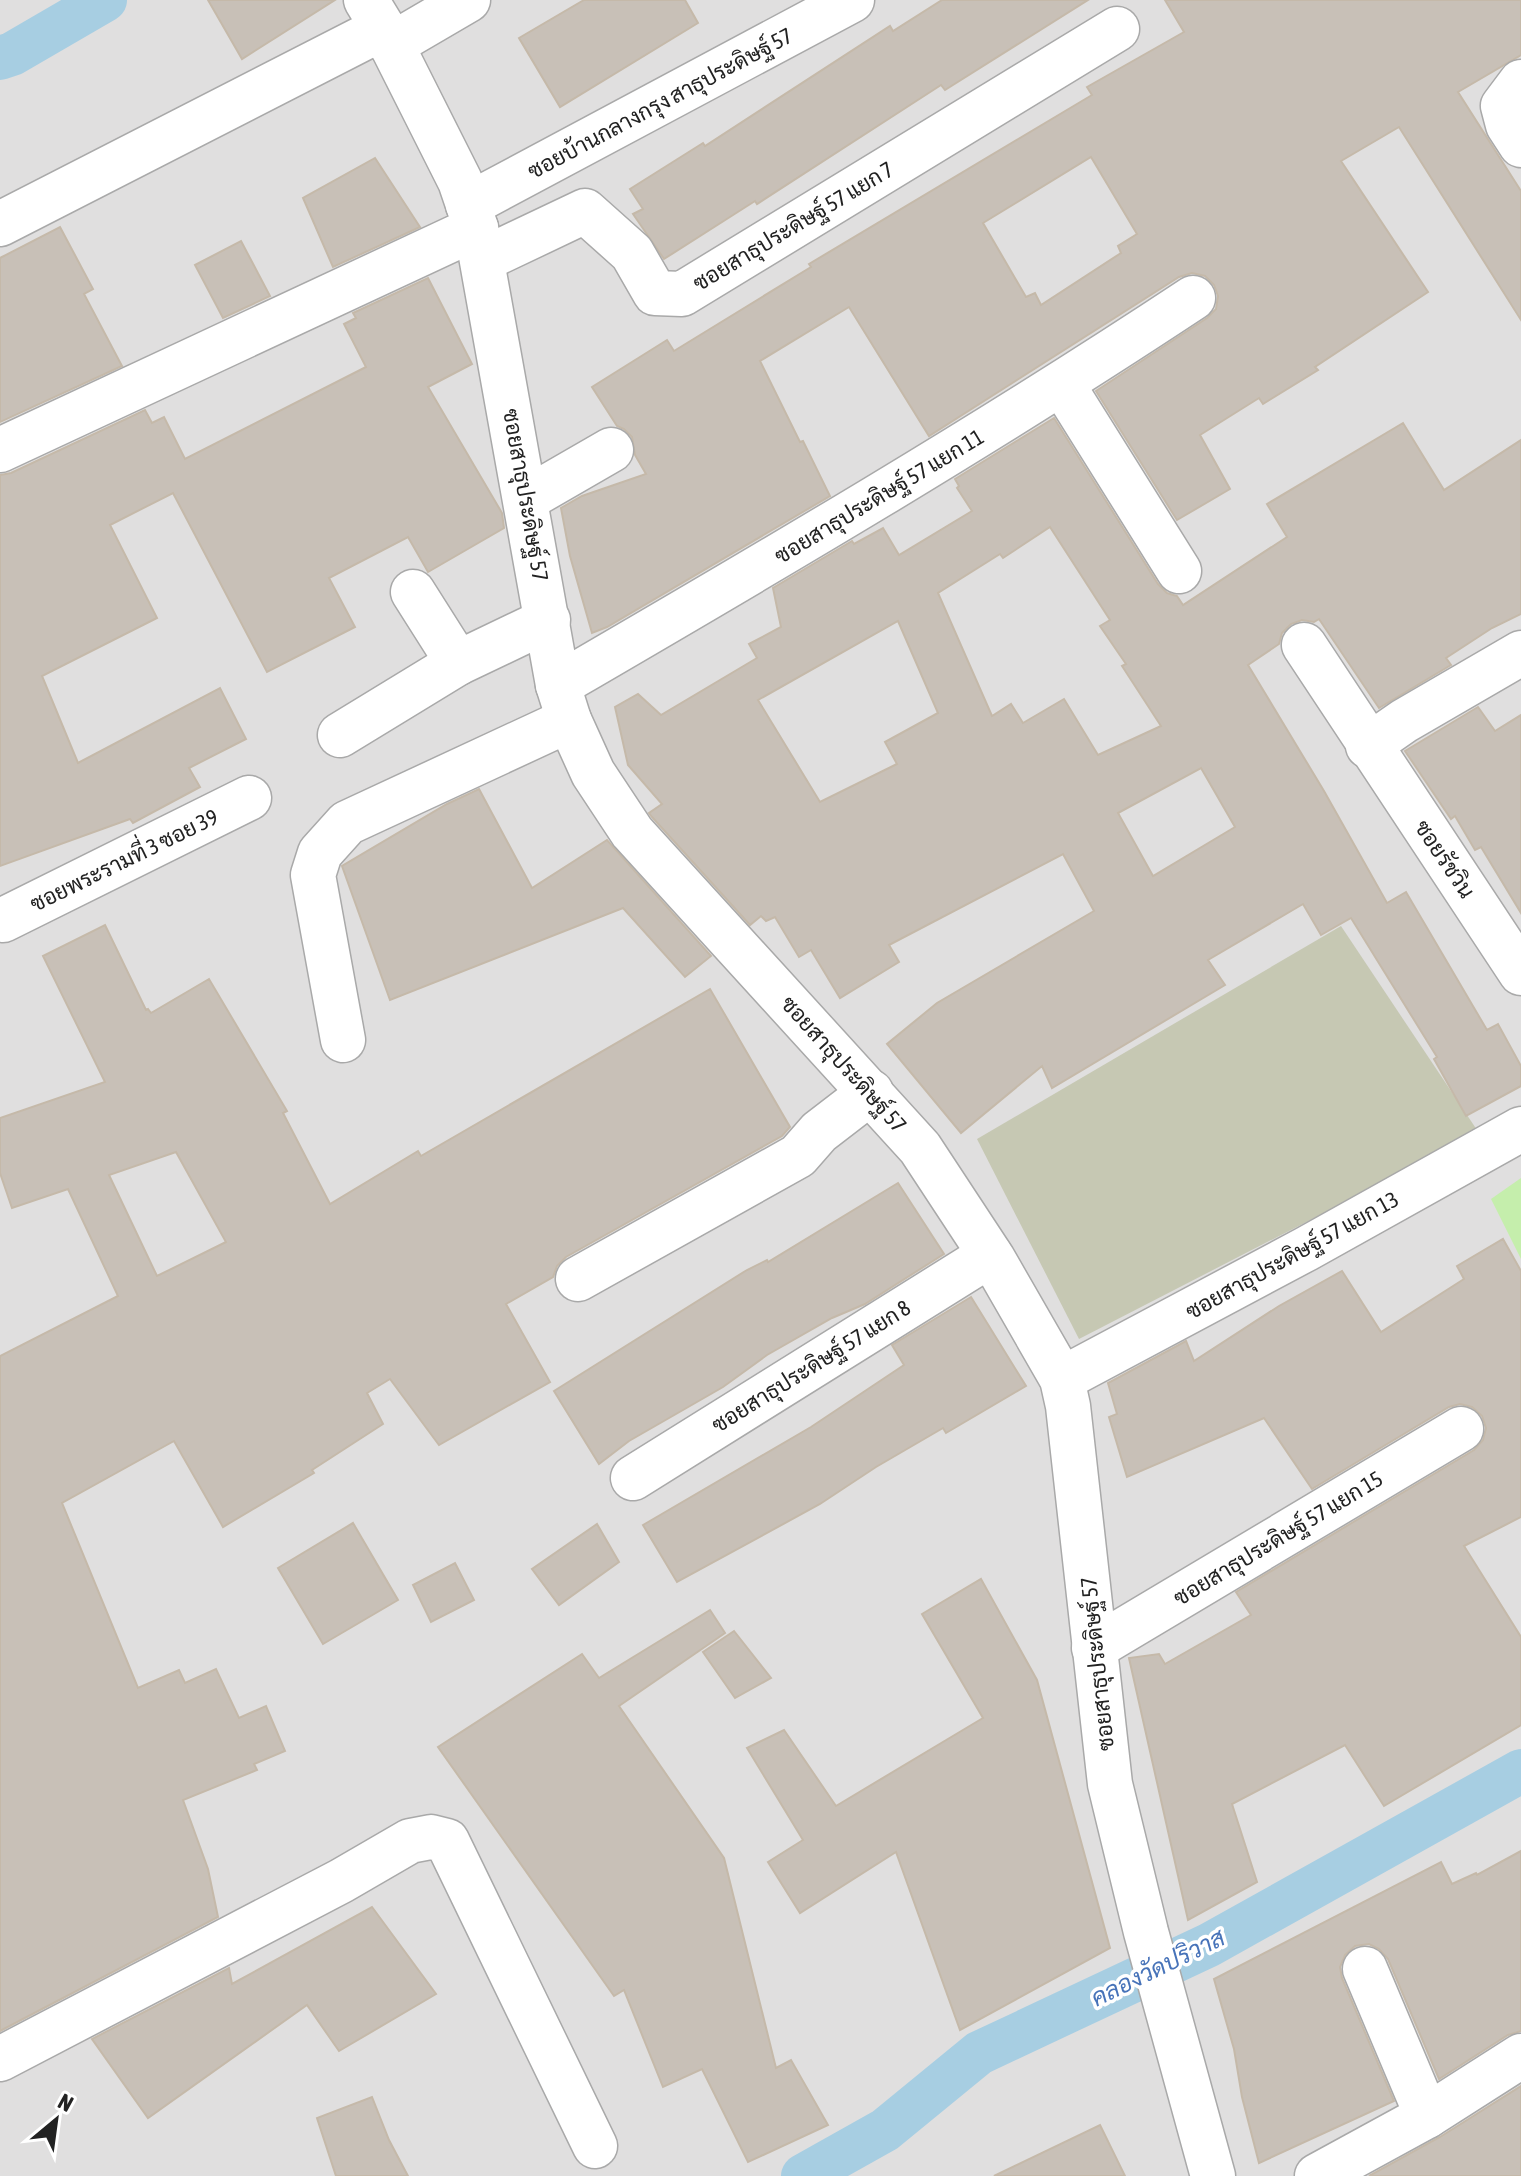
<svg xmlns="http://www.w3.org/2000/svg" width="1521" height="2176" font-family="'Asap Condensed',Sarabun,sans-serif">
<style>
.residential{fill:#e0dfdf}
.construction{fill:#c6c8b3}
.grass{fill:#c5eeac}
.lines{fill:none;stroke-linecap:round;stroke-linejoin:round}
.canal{stroke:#a7cee2;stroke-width:44}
.building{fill:#c8c0b7;stroke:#c5b9a9;stroke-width:2;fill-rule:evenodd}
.minor-casing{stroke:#a9a9a9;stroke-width:47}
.minor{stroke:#fff;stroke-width:44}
.labels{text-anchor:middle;stroke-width:7;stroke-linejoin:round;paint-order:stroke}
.street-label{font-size:22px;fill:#222;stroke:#fff}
.water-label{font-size:24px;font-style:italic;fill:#4773b9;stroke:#fff}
</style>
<rect width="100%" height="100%" fill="#f2f0e8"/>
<rect class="residential" x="0" y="0" width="1521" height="2176"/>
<path class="construction" d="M1341,926l138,207 -400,206 -102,-200z"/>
<path class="grass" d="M1521,1178v81l-30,-60z"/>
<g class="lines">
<g class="canal">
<path d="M0,58l12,-4 93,-54"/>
<path d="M803,2176l82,-46 94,-77 230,-108 312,-174"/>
</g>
</g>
<g class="building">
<path d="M208,0h127l-93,59z"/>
<path d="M584,0h101l13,23 -138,84 -41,-69z"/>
<path d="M942,0h146l-143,90 -4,-5 -184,119 -2,-3 -91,58 -31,-45 10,-5 -13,-20 73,-46 2,3 185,-120 3,5z"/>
<path d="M1165,0h356v55l-63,37 63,99v129l-122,-193 -58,34 87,131 -113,75 3,3 -55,34 -4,-6 -59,37 30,54 -53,31 -81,-129 111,-73 9,-9 2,-13 -4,-11 -9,-9 -13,-3 -13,4 -250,159 -80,-129 -89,54 40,81 3,-1 27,55 -223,131 -15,6 -22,-77 -9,-48 21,-12 64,-22 -11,-19 -3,-18 -8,-8 -7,-3 -25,-39 75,-47 7,11 137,-84 -2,-3 283,-169 -5,-8 97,-55zM1091,157l46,77 -19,12 3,7 -80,52 -6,-12 -9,4 -43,-74z"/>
<path d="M375,158l45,69 -87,40 -30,-69z"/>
<path d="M60,227l33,62 -9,5 38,72 -122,56v-164z"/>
<path d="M241,241l29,55 -47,22 -28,-53z"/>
<path d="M428,278l44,86 -44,23 74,126 2,15 -76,44 -20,-35 -79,41 26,49 -88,45 -94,-179 -63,32 47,93 -115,58 36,87 142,-75 26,51 -57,29 11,19 -67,36 -3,-4 -130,47v-391l11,-2 134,-63 7,13 12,-6 21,42 181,-92 -22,-43 12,-6 -3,-5z"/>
<path d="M1054,418l104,166 9,9 10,3 6,9 104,-68 -20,-33 136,-81 41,67 77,-50v174l-29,14 -46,30 5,7 -72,43 -60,-89 -5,3 -12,-2 -11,4 -9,9 -3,11 -31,21 76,126 63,112 19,-11 81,138 11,-6 23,42v20l-55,30 -32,-57 3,-2 -86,-139 -30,17 -18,-31 -95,56 17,25 -173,103 -10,-22 -81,67 -74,-89 50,-41 157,-92 -31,-57 -174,91 10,17 -59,36 -29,-48 -12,7 -24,-40 -9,4 -5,-5 -11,9 -98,-108 -3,-4 13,-9 -34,-39 -13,-58 23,-13 23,21 96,-57 -8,-14 32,-17 -8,-39 79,-47 2,3 29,-16 16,27 73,-44 -15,-23 2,-2 -4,-7zM1050,527l60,93 -10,6 26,38 -4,2 39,60 -63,29 -34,-56 -41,24 -12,-19 -19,12 -54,-123 62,-39 3,4zM898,621l40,92 -53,29 12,22 -77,38 -62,-102zM1201,768l34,59 -82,49 -35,-63z"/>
<path d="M1478,707l17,24 26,-16v198l-40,-66 -6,3 -20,-34 -4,3 -46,-68z"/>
<path d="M479,789l53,99 75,-48 104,116 -26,21 -62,-69 -233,92 -48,-134 105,-62z"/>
<path d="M105,925l41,85 2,-1 3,4 58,-34 78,132 -4,2 47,91 88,-53 3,5 289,-167 80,138 -8,9 -216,121 -9,9 -4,11 -47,27 44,78 -111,63 -49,-66 -23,14 16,31 -71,46 2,3 -91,54 -49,-86 -112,62 76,185 41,-18 6,13 31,-14 23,49 27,-12 19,45 -31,13 3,6 -74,30 25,69 10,48 -218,114v-675l118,-60 -50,-107 -56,19 -12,-35v-55l105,-36 -62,-126zM176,1152l50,90 -69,34 -48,-101z"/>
<path d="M898,1183l46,71 -79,50 -33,14 -65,37 -44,32 -94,54 -30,23 -45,-73 193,-121 20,-10 1,2z"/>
<path d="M1503,1239l18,32v246l-57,29 57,91v88l-137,81 -39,-61 -113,59 25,78 -69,38 -59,-262 30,-4 6,10 86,-49 -15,-23 238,-142 9,-10 3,-12 -4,-12 -10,-9 -12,-3 -11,3 -137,82 -48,-71 -137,59 -18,-60 8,-3 -9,-31 78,-42 8,20 85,-55 63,-35 39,61 83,-53 -7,-13z"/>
<path d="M971,1297l55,89 -80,47 -3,-5 -67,39 -56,37 -143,78 -34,-57 168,-98 93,-62 -12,-20z"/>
<path d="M353,1523l45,77 -75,44 -45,-76z"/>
<path d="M597,1524l22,38 -60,43 -27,-36z"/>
<path d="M455,1563l19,37 -43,22 -18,-37z"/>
<path d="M981,1579l56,101 73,268 -150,82 -64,-178 -96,61 -32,-51 35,-22 -56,-92 37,-18 52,76 147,-88 -61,-104z"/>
<path d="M710,1610l15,23 -106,73 105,152 52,210 15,-8 37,65 -80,37 -46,-93 -39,18 -39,-97 -10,6 -176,-249 144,-93 17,24z"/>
<path d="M734,1631l37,47 -36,20 -32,-46z"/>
<path d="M1521,1851v180l-13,4 -69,44 -51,-120 -9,-10 -10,-5 -14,2 -10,9 -5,12 2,11 52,123 -135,62 -17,-66 -8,-48 -20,-70 227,-117 11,22 24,-11 1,2z"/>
<path d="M372,1907l64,87 -97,57 -32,-46 -159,113 -56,-79 137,-71 3,16z"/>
<path d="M1521,2086v90h-152l71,-39z"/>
<path d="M372,2097l17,43 19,36h-72l-19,-58z"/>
<path d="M1100,2125l25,51h-131z"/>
</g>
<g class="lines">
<defs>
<g id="minor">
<path d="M366,0l17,28 77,153 16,47 82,457 11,35 24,53 39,59 288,316 73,111 69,120 6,27 42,378 36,148 67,244"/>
<path d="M391,45l77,-45"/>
<path d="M1521,82l-18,24 5,19 13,20"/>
<path d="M468,205l384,-205"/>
<path d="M0,224l383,-196"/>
<path d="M484,259l101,-48 47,42 23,40 27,1 435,-265"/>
<path d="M1062,384l117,187"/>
<path d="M0,450l476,-222"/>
<path d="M526,499l85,-49"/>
<path d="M413,592l45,71 90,-43"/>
<path d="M1304,645l217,328"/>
<path d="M558,685c215,-125 428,-250 635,-387"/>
<path d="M340,735l118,-72"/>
<path d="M1368,746l36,-25 117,-68"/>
<path d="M0,919l3,1 246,-122"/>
<path d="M343,1040l-30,-165 7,-22 27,-30 222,-103"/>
<path d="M578,1279l220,-123 21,-24 52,-40"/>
<path d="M1062,1379l244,-130 215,-120"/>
<path d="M633,1478l357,-223"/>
<path d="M1094,1648l367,-219"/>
<path d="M1365,1969l62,147"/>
<path d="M0,2059l341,-178 69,-40 21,-4 16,4 148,305"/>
<path d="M1317,2176l110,-60 94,-60"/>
</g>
</defs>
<use href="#minor" class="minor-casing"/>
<use href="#minor" class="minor"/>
</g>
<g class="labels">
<g class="street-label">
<text transform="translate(660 103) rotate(-28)" y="8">ซอยบ้านกลางกรุง สาธุประดิษฐ์ 57</text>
<text transform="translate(793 226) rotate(-31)" y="8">ซอยสาธุประดิษฐ์ 57 แยก 7</text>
<text transform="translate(526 495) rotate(80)" y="8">ซอยสาธุประดิษฐ์ 57</text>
<text transform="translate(879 496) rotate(-31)" y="8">ซอยสาธุประดิษฐ์ 57 แยก 11</text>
<text transform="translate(1445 859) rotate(56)" y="8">ซอยรัชวิน</text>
<text transform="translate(124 860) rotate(-26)" y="8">ซอยพระรามที่ 3 ซอย 39</text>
<text transform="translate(844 1064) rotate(48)" y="8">ซอยสาธุประดิษฐ์ 57</text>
<text transform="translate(1292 1255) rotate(-29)" y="8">ซอยสาธุประดิษฐ์ 57 แยก 13</text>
<text transform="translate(811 1366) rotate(-32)" y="8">ซอยสาธุประดิษฐ์ 57 แยก 8</text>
<text transform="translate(1278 1538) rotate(-31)" y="8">ซอยสาธุประดิษฐ์ 57 แยก 15</text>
<text transform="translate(1097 1664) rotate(-96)" y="8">ซอยสาธุประดิษฐ์ 57</text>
</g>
<g class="water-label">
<text transform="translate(1158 1968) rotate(-26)" y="8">คลองวัดปริวาส</text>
</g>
</g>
<g transform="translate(56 2120) rotate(29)" stroke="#ffffff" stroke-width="6" paint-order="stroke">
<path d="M0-6L14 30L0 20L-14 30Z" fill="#222222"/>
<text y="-12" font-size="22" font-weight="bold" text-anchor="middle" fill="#222222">N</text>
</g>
</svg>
